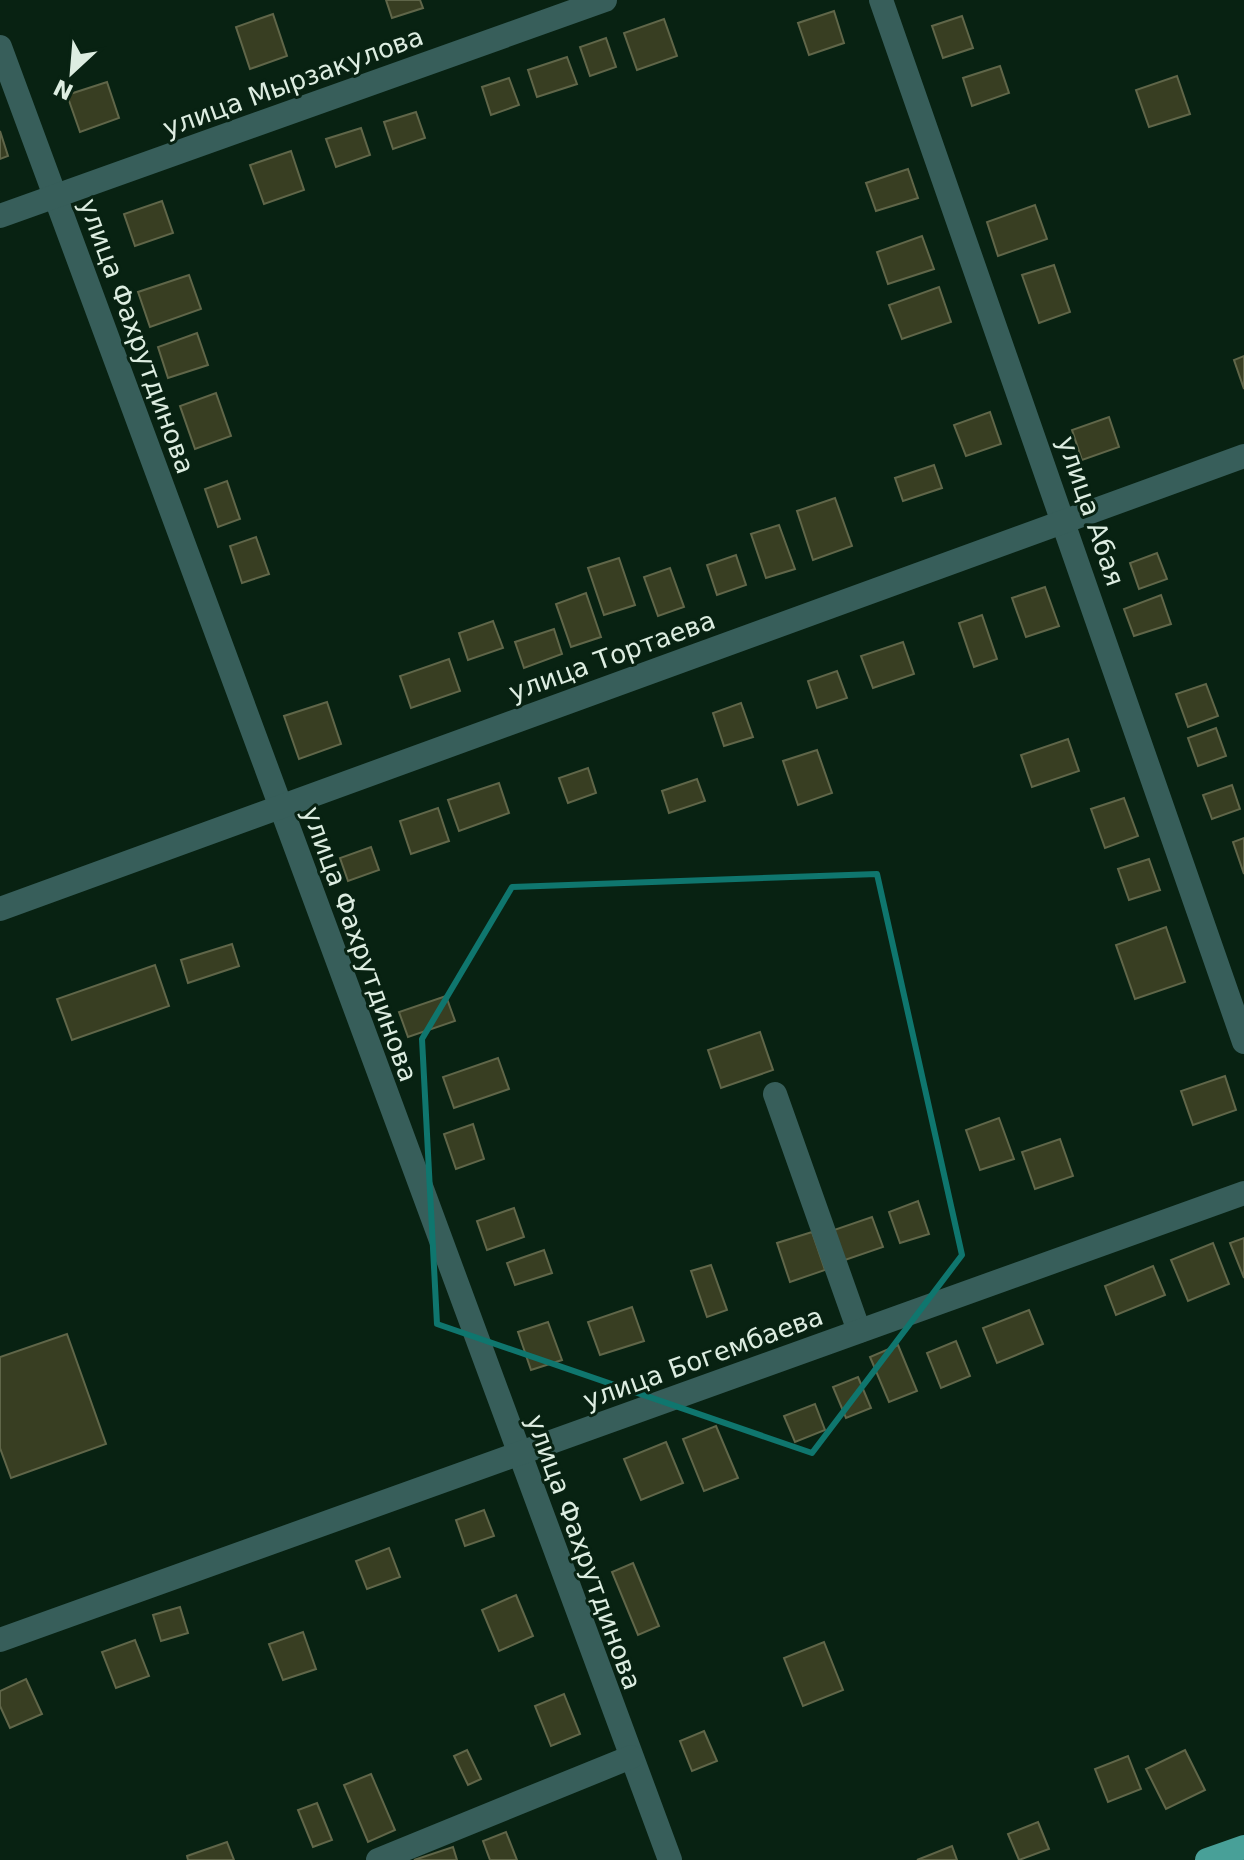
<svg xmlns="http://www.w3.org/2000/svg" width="1244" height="1860" font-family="'DejaVu Sans',sans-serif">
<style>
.building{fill:#383e22;stroke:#606649;stroke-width:2}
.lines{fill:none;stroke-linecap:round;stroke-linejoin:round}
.minor{stroke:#375e5a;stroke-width:24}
.major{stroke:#48a098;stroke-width:24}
.marked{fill:none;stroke:#0f766e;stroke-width:6;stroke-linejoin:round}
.labels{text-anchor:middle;stroke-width:6;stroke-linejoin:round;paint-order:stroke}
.street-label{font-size:26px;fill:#ddede1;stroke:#082212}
</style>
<rect width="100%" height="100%" fill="#082212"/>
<g class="building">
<path d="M386,0h34l3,8 -31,10z"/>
<path d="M834,11l10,32 -35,12 -11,-32z"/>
<path d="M273,14l14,42 -37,13 -14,-42z"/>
<path d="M962,16l11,32 -30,10 -11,-32z"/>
<path d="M664,19l13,37 -40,14 -13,-37z"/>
<path d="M606,38l10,29 -26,9 -10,-29z"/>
<path d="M567,57l10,27 -40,13 -9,-27z"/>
<path d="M1000,66l9,27 -37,13 -9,-28z"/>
<path d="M1177,76l13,38 -41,13 -13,-37z"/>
<path d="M509,78l10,27 -28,10 -9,-28z"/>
<path d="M107,82l12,36 -39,14 -13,-37z"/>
<path d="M416,112l9,26 -32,11 -9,-27z"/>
<path d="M361,128l9,27 -34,12 -10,-28z"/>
<path d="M0,131l8,25 -8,3z"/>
<path d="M291,151l13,39 -40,14 -14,-39z"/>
<path d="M908,169l10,29 -42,13 -10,-28z"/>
<path d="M162,201l11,32 -38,13 -11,-32z"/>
<path d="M1035,205l12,34 -49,17 -11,-34z"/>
<path d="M922,236l12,33 -46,15 -11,-32z"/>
<path d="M1054,265l16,47 -31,11 -17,-48z"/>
<path d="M189,275l12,34 -51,18 -12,-35z"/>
<path d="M939,287l12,35 -49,17 -13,-34z"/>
<path d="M197,333l11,32 -40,13 -10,-31z"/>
<path d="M1244,356v33l-10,-29z"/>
<path d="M216,393l15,43 -36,13 -15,-43z"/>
<path d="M990,412l11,32 -35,12 -12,-31z"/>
<path d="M1109,417l10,30 -37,13 -10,-30z"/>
<path d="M934,465l8,23 -39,13 -8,-23z"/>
<path d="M227,481l13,38 -22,8 -13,-38z"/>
<path d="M835,498l17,48 -39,14 -16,-49z"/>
<path d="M779,525l16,44 -29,9 -15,-44z"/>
<path d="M256,537l13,37 -27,9 -12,-37z"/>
<path d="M1157,553l10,26 -28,10 -9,-26z"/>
<path d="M736,555l10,30 -29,10 -10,-30z"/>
<path d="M619,558l16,47 -31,10 -16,-47z"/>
<path d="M670,568l14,39 -26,9 -14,-39z"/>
<path d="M1045,587l14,39 -33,11 -14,-39z"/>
<path d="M586,593l15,44 -30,10 -15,-43z"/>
<path d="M1161,595l10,29 -37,12 -10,-27z"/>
<path d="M982,615l15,44 -23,8 -15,-44z"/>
<path d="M493,621l10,27 -35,12 -9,-27z"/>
<path d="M554,629l8,25 -38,14 -9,-26z"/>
<path d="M903,642l11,32 -41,14 -12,-32z"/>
<path d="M449,659l11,32 -49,17 -11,-32z"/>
<path d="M837,671l10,27 -30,10 -9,-27z"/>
<path d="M1206,684l12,32 -30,11 -12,-33z"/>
<path d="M327,702l14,42 -42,15 -15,-43z"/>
<path d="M741,703l12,34 -29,9 -11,-33z"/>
<path d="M1216,728l10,28 -28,10 -10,-28z"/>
<path d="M1068,739l11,32 -47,16 -11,-32z"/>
<path d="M817,750l15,43 -34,12 -15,-44z"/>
<path d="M588,768l8,25 -28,10 -9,-25z"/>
<path d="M697,779l8,22 -36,12 -7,-22z"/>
<path d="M499,783l10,30 -50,18 -11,-31z"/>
<path d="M1232,785l8,24 -28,10 -9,-24z"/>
<path d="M1124,798l14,38 -33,12 -14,-39z"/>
<path d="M438,808l11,33 -38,13 -11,-33z"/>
<path d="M1244,838v36l-11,-32z"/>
<path d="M371,847l8,23 -31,11 -8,-23z"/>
<path d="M1149,859l11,31 -31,10 -11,-31z"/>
<path d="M1166,927l19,55 -50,17 -19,-54z"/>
<path d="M232,944l7,22 -51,17 -7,-23z"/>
<path d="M155,965l14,41 -97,34 -15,-41z"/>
<path d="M446,996l9,25 -47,16 -9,-25z"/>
<path d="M760,1032l13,38 -52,18 -13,-38z"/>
<path d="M498,1058l11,31 -55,19 -11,-31z"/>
<path d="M1225,1076l11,34 -43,15 -12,-34z"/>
<path d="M999,1118l15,41 -34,11 -14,-40z"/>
<path d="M473,1124l11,35 -28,10 -12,-35z"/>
<path d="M1060,1139l13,37 -38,13 -13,-37z"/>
<path d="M918,1201l11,33 -29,9 -11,-31z"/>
<path d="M514,1208l10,29 -37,13 -10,-29z"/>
<path d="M872,1217l11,30 -41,14 -11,-30z"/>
<path d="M812,1232l13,38 -35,12 -13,-39z"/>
<path d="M1244,1238v40l-14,-35z"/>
<path d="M1213,1243l16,41 -41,17 -17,-41z"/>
<path d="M544,1250l8,23 -37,12 -8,-22z"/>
<path d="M711,1265l16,45 -20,7 -16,-46z"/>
<path d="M1153,1266l12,29 -49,20 -11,-29z"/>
<path d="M632,1307l12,34 -44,14 -12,-33z"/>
<path d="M1029,1310l14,34 -46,19 -14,-35z"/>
<path d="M548,1322l14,38 -31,10 -13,-38z"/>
<path d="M67,1334l39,110 -95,34 -11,-30v-91z"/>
<path d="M956,1341l14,35 -29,12 -14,-35z"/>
<path d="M898,1345l19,46 -28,11 -19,-45z"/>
<path d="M858,1377l13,31 -25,10 -13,-31z"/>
<path d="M815,1404l10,26 -30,12 -11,-26z"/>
<path d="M716,1426l22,52 -34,13 -21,-52z"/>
<path d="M666,1442l17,41 -42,17 -17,-41z"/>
<path d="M484,1510l10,26 -29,10 -9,-26z"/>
<path d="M389,1548l11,29 -33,12 -11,-28z"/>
<path d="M633,1563l26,63 -21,9 -26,-63z"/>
<path d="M516,1595l17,41 -34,15 -17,-41z"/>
<path d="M180,1607l8,26 -27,8 -8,-26z"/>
<path d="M303,1632l13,37 -33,11 -14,-36z"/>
<path d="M135,1640l14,36 -33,12 -14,-36z"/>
<path d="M824,1642l19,48 -40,16 -19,-48z"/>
<path d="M26,1679l16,35 -32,14 -10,-22v-15z"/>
<path d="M564,1694l16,40 -29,12 -16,-40z"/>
<path d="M704,1731l13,30 -25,10 -12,-30z"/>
<path d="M467,1750l14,29 -13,6 -14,-29z"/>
<path d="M1185,1750l20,40 -39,19 -20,-40z"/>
<path d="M1128,1756l13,33 -33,13 -13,-33z"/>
<path d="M371,1774l24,56 -27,12 -24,-57z"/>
<path d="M317,1803l15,37 -19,7 -15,-37z"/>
<path d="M1038,1822l11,27 -30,11 -11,-26z"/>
<path d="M506,1832l11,28h-27l-7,-19z"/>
<path d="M227,1842l7,18h-46l-1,-4z"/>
<path d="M952,1846l5,14h-40z"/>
<path d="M453,1847l4,13h-43z"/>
</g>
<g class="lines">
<g class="minor">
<path d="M881,0l363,1042"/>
<path d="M0,47l670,1813"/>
<path d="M0,216l605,-216"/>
<path d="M0,909l1244,-453"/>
<path d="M775,1094l84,237"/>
<path d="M0,1640l1244,-447"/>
<path d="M378,1860l253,-103"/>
</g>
<path class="major" d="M1207,1860l37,-13"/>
</g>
<path class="marked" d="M877,874l85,381 -150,198 -375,-129 -15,-285 90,-152z"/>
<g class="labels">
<g class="street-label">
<text transform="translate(293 82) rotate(-20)" y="9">улица Мырзакулова</text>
<text transform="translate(137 336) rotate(70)" y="9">улица Фахрутдинова</text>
<text transform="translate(1091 511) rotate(71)" y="9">улица Абая</text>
<text transform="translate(612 656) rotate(-20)" y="9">улица Тортаева</text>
<text transform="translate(360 944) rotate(70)" y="9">улица Фахрутдинова</text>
<text transform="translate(703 1358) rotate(-20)" y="9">улица Богембаева</text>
<text transform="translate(584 1552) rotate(70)" y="9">улица Фахрутдинова</text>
</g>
</g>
<g transform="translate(72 72) rotate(206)" stroke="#082212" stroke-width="6" paint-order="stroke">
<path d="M0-6L14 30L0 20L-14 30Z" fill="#ddede1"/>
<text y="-12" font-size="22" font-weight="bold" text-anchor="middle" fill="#ddede1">N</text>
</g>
</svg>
